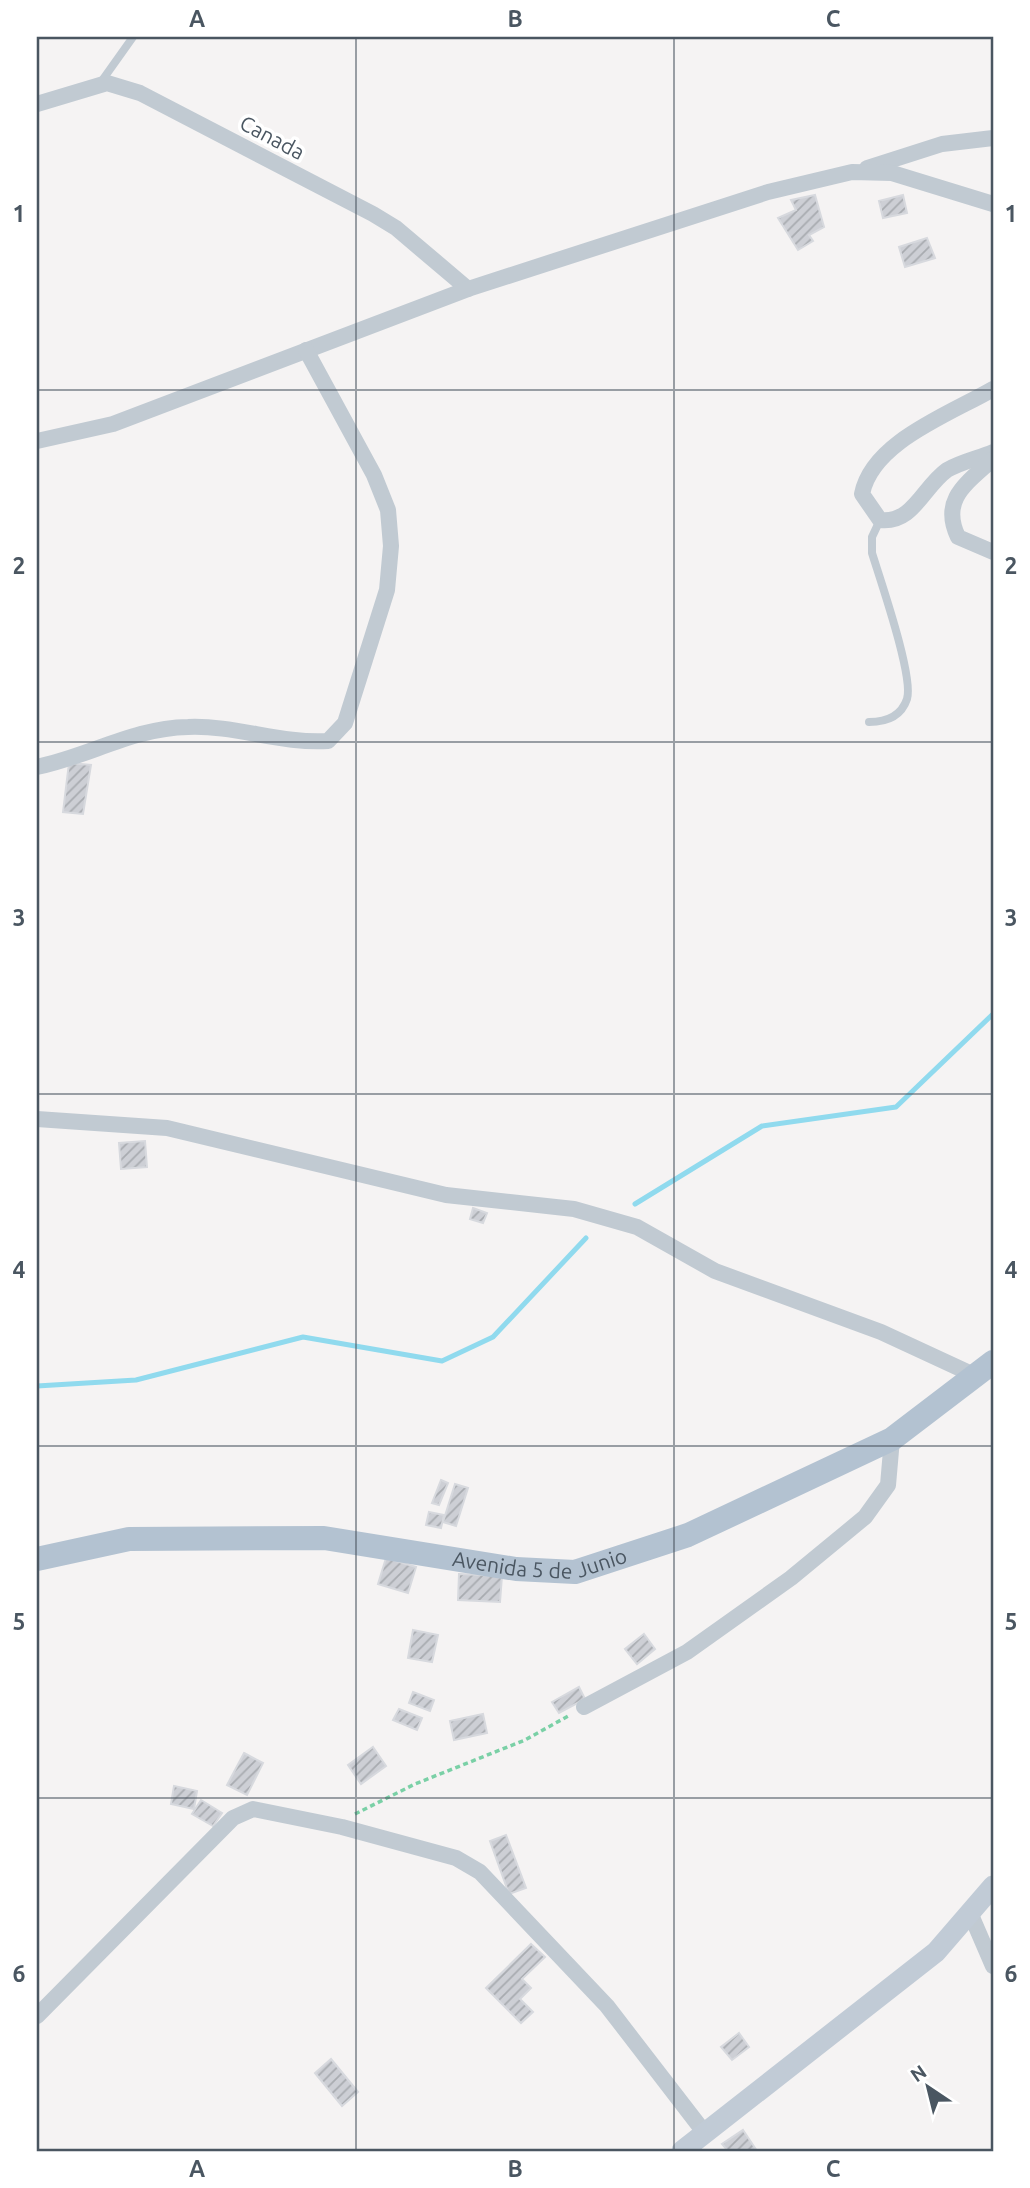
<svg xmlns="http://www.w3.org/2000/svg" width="1030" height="2188" font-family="Ubuntu,sans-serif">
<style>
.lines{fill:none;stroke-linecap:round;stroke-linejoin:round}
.stream{stroke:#90daee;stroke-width:5}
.building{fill:url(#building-hatch);stroke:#d7d9de;stroke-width:2}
.path{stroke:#7ad0a6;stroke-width:3.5;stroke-dasharray:5 3.5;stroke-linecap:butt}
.lane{stroke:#c1cad2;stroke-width:8}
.street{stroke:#c1cad2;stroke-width:16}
.secondary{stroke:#c1cbd6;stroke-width:21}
.primary{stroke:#b3c2d1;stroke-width:24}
.grid{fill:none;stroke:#4a5661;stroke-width:2;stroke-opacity:0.55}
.labels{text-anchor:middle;stroke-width:7;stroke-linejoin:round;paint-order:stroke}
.street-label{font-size:21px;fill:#4a5661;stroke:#fff}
.neatline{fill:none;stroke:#4a5661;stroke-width:2.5}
.grid-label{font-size:23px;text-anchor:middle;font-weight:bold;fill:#4a5661}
</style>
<defs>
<pattern id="building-hatch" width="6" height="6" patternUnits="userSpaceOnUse" patternTransform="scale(1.75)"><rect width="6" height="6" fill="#cdcfd5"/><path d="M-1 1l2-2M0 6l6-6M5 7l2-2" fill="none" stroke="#a8abb0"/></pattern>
</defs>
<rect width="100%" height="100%" fill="#f5f3f3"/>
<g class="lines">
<g class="stream">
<path d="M635,1204l127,-78 134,-19 97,-93"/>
<path d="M37,1386l99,-6 167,-43 139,24 51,-24 93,-99"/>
</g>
</g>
<g class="building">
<path d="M815,195l9,32 -15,8 4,6 -15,9 -20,-32 18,-8 -5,-10z"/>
<path d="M903,195l4,18 -24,5 -4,-17z"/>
<path d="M927,238l8,20 -30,9 -6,-20z"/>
<path d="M69,763l22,2 -8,49 -20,-2z"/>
<path d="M145,1141l2,26 -26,2 -2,-26z"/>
<path d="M473,1208l14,5 -4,10 -13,-4z"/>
<path d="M441,1480l7,3 -9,22 -7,-2z"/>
<path d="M455,1484l13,4 -12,38 -13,-4z"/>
<path d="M429,1512l15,3 -3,13 -15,-3z"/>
<path d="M386,1558l30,9 -8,26 -30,-9z"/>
<path d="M459,1574l43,2 -2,26 -42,-2z"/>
<path d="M413,1630l25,5 -6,27 -24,-4z"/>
<path d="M644,1634l11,15 -18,15 -12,-15z"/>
<path d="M579,1687l6,12 -26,14 -7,-11z"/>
<path d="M413,1692l21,8 -4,11 -21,-8z"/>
<path d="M399,1709l23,9 -5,12 -24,-10z"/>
<path d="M483,1714l4,19 -33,7 -4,-19z"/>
<path d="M373,1747l13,19 -25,18 -13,-19z"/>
<path d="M244,1753l19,10 -16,32 -20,-10z"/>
<path d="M174,1786l23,5 -3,18 -23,-5z"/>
<path d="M201,1800l21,13 -9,13 -21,-12z"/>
<path d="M506,1835l20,53 -17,6 -19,-53z"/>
<path d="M531,1944l14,13 -23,22 9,9 -11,11 13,13 -12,11 -35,-35z"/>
<path d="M739,2033l10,14 -17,13 -11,-13z"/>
<path d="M331,2059l27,33 -16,14 -27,-33z"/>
<path d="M743,2130l14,21h-29l-6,-7z"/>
</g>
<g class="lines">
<path class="path" d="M355,1814l60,-30 110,-44 45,-25"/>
<g class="lane">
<path d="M101,82l32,-45"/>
<path d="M869,722c17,0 32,-5 38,-23 7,-22 -27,-120 -35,-146v-16l8,-17"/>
</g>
<g class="street">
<path d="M37,104l70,-21 33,10 233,121 23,14 72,61"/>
<path d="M867,168l75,-24 51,-6"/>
<path d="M993,389c-43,25 -121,53 -131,105l18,26c33,4 43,-33 67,-50 13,-8 32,-12 46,-18"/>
<path d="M37,441l76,-17 355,-135 300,-97 84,-20 40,1 101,31"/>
<path d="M993,459c-26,24 -53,40 -35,78l35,15"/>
<path d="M37,767c53,-11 96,-39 151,-40 47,-2 93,17 140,14l17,-18 42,-133 4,-44 -3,-36 -14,-35 -68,-125"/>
<path d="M37,1119l130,9 279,67 128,14 63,18 78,44 166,61 95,44"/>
<path d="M584,1707l103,-55 104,-74 74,-61 23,-32 4,-46"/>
<path d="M971,1915l22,51"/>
<path d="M37,2016l196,-198 20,-9 89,18 114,31 24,14 127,134 97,126"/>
</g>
<path class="secondary" d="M682,2151l254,-199 57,-66"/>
<path class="primary" id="s1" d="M37,1559l92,-20 195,-1 192,31 59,3 113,-37 204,-96 101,-77"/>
</g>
<path class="grid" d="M356,37v2114M674,37v2114M37,390h956M37,742h956M37,1094h956M37,1446h956M37,1798h956"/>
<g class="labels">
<g class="street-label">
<text transform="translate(272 138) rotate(28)" y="7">Canada</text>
<text dy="7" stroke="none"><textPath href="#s1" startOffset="508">Avenida 5 de Junio</textPath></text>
</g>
</g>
<rect width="1030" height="2188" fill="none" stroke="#ffffff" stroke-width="77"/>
<g transform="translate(928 2087) rotate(325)" stroke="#ffffff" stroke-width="5" paint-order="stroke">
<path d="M0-5L12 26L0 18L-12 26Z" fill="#4a5661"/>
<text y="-10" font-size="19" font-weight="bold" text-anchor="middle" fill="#4a5661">N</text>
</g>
<rect x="38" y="38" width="954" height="2112" class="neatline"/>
<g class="grid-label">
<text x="197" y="27">A</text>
<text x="515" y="27">B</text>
<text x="833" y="27">C</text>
<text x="19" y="222">1</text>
<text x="1011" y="222">1</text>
<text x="19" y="574">2</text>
<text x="1011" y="574">2</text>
<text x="19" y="926">3</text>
<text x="1011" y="926">3</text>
<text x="19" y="1278">4</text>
<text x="1011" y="1278">4</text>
<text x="19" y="1630">5</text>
<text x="1011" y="1630">5</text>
<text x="19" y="1982">6</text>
<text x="1011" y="1982">6</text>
<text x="197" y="2177">A</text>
<text x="515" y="2177">B</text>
<text x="833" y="2177">C</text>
</g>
</svg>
